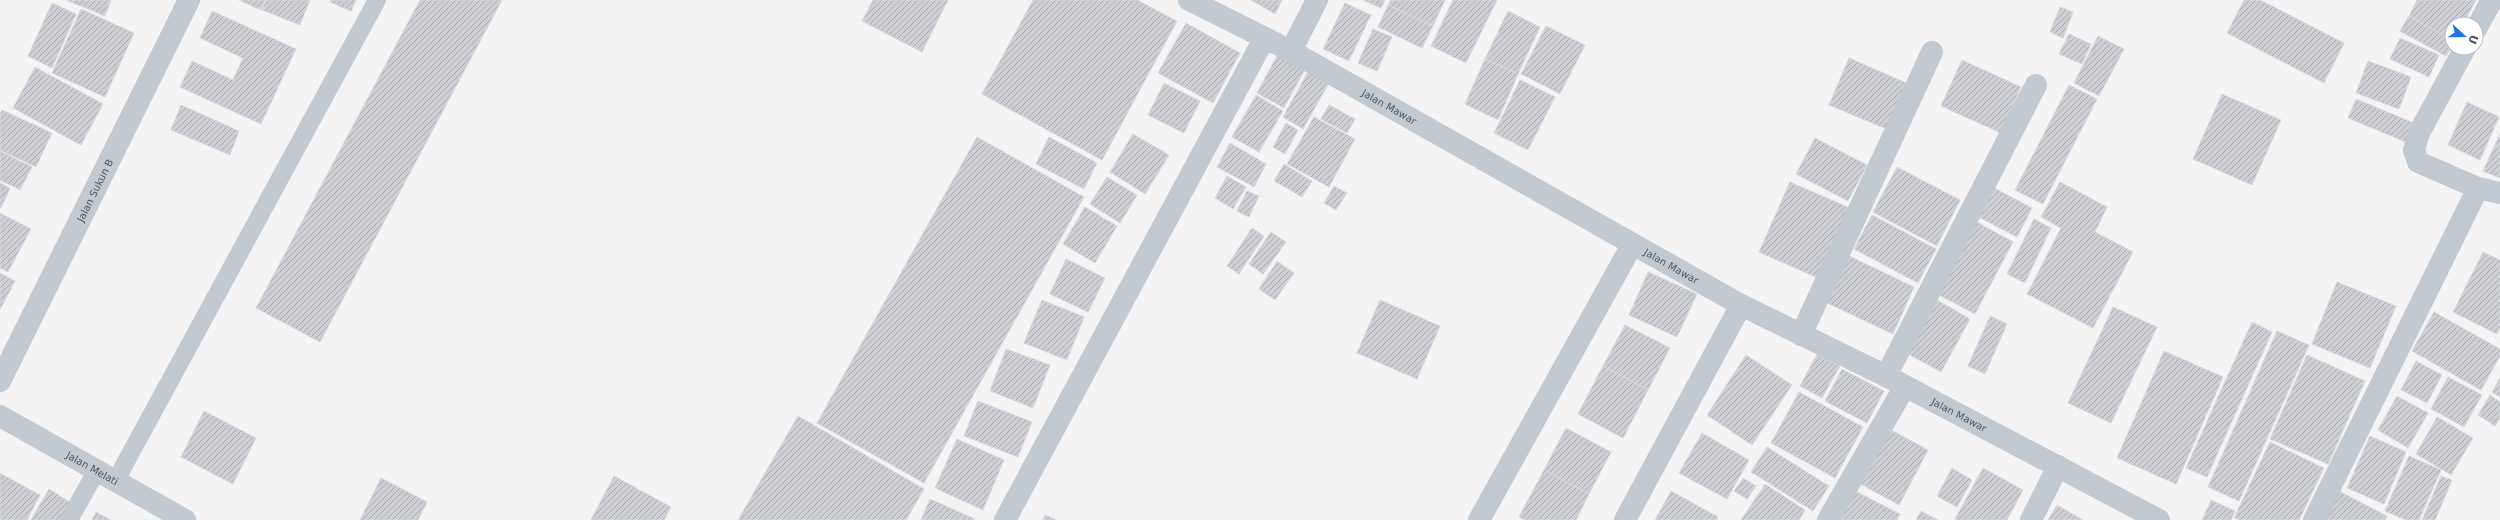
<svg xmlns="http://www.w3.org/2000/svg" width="2500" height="520" font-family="'DejaVu Sans',sans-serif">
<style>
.building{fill:url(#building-hatch);stroke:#d7d9de}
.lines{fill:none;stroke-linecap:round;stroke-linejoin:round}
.service{stroke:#c1cad2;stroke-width:18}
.minor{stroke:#c1cad2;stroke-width:22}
.labels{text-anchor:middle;stroke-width:3;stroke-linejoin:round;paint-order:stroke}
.street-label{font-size:10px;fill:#4a5661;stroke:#fff}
</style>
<defs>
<pattern id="building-hatch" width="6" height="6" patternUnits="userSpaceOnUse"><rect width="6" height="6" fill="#cdcfd5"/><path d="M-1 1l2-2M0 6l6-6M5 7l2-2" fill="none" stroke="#a8abb0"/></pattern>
</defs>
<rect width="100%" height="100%" fill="#f5f3f3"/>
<g class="building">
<path d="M66,0h45l-6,16z"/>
<path d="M239,0h26l-4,10z"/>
<path d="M266,0h44l-10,25 -38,-15z"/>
<path d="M331,0h25l-5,11 -21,-9z"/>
<path d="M420,0h82l-182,342 -64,-34z"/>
<path d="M873,0h75l-26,52 -60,-31z"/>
<path d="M1033,0h104l40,21 -75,139 -120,-66z"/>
<path d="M1251,0h31l-7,14z"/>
<path d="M1363,0h22l-4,8z"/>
<path d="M1391,0h54l-12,26 -45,-21z"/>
<path d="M1453,0h44l-31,63 -35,-17z"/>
<path d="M2244,0h16l84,43 -20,40 -97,-50z"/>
<path d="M2417,0h59l-13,24h-11v16l-43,-24z"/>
<path d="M52,3l24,11 -24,54 -24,-12z"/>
<path d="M1345,3l26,12 -22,46 -26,-12z"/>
<path d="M1388,5l45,21 -11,22 -44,-21z"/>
<path d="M2060,7l13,5 -10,26 -13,-6z"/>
<path d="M81,9l53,24 -29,64 -53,-24z"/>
<path d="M212,11l84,38 -35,75 -81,-37 12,-26 41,19 10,-22 -43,-20z"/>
<path d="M1508,11l32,16 -22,47 -33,-15z"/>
<path d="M2409,16l43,24v5l-6,11 -46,-25z"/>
<path d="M1186,23l54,30 -27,50 -55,-30z"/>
<path d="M1546,26l39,19 -25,49 -39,-20z"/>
<path d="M1373,29l19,8 -15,34 -19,-8z"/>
<path d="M2069,34l22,10 -9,20 -23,-10z"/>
<path d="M2098,36l26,13 -25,47 -25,-13z"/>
<path d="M2400,38l39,17 -10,22 -39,-18z"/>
<path d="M1278,54l27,15 -21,39 -27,-15z"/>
<path d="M1849,58l62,27 -20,46 -62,-26z"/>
<path d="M1485,59l33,15 -20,46 -33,-16z"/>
<path d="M1962,60l59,27 -20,46 -60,-27z"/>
<path d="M2368,61l43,16 -12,32 -43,-16z"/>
<path d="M35,67l68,37 -22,41 -68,-37z"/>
<path d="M1309,70l21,11 -27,48 -20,-12z"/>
<path d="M1520,80l35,17 -27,53 -34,-17z"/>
<path d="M1164,83l36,18 -16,32 -36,-18z"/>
<path d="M2069,85l28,14 -54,105 -28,-14z"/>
<path d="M2222,94l59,26 -29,65 -59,-26z"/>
<path d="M1256,95l27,16 -24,41 -27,-15z"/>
<path d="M2356,99l58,24 -8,19 -58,-24z"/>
<path d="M2467,102l32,15 -19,43 -32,-15z"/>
<path d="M181,105l58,26 -9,24 -59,-25z"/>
<path d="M1329,105l26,14 -8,14 -26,-14z"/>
<path d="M2,110l50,23 -16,34 -36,-17v-36z"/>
<path d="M1314,117l41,22 -26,48 -42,-23z"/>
<path d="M1286,123l12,7 -13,24 -12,-7z"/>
<path d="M1133,134l36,21 -24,39 -35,-22z"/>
<path d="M2500,134v44l-17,-7z"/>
<path d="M977,137l107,60 -160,286 -107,-60z"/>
<path d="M1049,137l48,26 -13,26 -48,-25z"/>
<path d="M1815,138l52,27 -19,36 -52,-27z"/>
<path d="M1230,143l36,21 -12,23 -37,-20z"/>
<path d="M0,151l32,16 -12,23 -20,-10z"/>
<path d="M1284,164l28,17 -10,16 -28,-16z"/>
<path d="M1897,167l63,33 -23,46 -64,-34z"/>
<path d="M1227,176l19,11 -13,22 -18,-11z"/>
<path d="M1107,177l30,18 -17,28 -30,-19z"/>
<path d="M1790,182l62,27 -32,70 -61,-27z"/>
<path d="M2060,182l47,25 -12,25 38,20 -40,76 -66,-34 34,-66 -20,-11z"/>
<path d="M0,183l10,5 -9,20 -1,-1z"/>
<path d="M1334,186l13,7 -11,17 -12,-7z"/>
<path d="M1990,186l42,22 -15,29 -42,-22z"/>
<path d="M1247,191l12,5 -10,21 -12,-6z"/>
<path d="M1085,207l32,19 -22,37 -32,-19z"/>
<path d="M0,213l31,16 -23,43 -8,-4z"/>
<path d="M1872,215l64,34 -18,34 -64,-34z"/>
<path d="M2034,219l17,9 -26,55 -18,-9z"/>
<path d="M1973,220l40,22 -38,72 -40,-21z"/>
<path d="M1252,228l12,8 -25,38 -12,-8z"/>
<path d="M1271,232l15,10 -23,32 -14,-10z"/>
<path d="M2483,252l17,8v68l-3,6 -44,-22z"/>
<path d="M1845,254l69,33 -21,47 -70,-33z"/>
<path d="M1066,259l39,19 -17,34 -38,-18z"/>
<path d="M1277,261l17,12 -19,27 -16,-11z"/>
<path d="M1648,272l49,22 -20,43 -48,-22z"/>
<path d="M0,273l15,8 -15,29z"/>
<path d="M2337,282l59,24 -26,62 -58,-24z"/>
<path d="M1042,300l42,17 -17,43 -43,-17z"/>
<path d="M1380,300l60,26 -23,53 -60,-26z"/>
<path d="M1937,300l33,19 -29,53 -33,-18z"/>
<path d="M2113,307l44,20 -46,96 -43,-20z"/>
<path d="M2434,312l66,37v7l-19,34 -69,-39z"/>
<path d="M1990,316l17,8 -22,50 -17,-8z"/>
<path d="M2252,322l20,10 -65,145 -21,-9z"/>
<path d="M1625,325l45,23 -22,42 -45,-24z"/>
<path d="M2277,331l32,14 -70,156 -31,-14z"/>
<path d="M1006,349l44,16 -17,43 -43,-17z"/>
<path d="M2164,351l59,26 -47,107 -59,-26z"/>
<path d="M1817,354l23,12 -18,32 -22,-12z"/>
<path d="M1746,355l46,30 -40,60 -45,-30z"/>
<path d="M2307,355l58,26 -37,83 -58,-25z"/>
<path d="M2416,361l26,14 -15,28 -26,-13z"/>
<path d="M1603,366l45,24 -25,48 -45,-24z"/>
<path d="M1842,369l42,22 -17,32 -42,-22z"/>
<path d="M2448,377l34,18 -18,32 -33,-18z"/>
<path d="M2500,378v19l-8,-5z"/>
<path d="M1799,392l64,35 -28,51 -64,-35z"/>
<path d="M2490,395l10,7v16l-5,8 -17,-11z"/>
<path d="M2397,396l31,17 -20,35 -30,-18z"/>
<path d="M978,401l54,21 -14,35 -54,-21z"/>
<path d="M204,411l52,27 -23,46 -52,-27z"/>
<path d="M798,416l126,73 -18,31h-168z"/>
<path d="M2437,417l36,21 -22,37 -35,-21z"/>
<path d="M1884,426l44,24 -29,55 -44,-24z"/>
<path d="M1566,428l45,24 -22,42 -45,-24z"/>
<path d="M1702,433l47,27 -22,39 -48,-26z"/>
<path d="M2370,436l36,16 -22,52 -37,-16z"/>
<path d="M957,439l47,21 -21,50 -48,-22z"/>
<path d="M2270,442l54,26 -25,52h-59l-6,-2z"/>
<path d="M1767,447l62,39 -16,25 -62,-39z"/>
<path d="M2409,456l32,14 -22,50h-13l-21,-9z"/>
<path d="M1952,468l20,12 -15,27 -20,-11z"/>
<path d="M1983,468l40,22 -16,30h-49l-3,-1z"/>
<path d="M1544,470l45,24 -13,26h-52l-5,-3z"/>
<path d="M0,473l40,22 -13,25h-27z"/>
<path d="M614,476l57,31 -7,13h-73z"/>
<path d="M2441,476l11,4 -17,40h-13z"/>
<path d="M381,478l46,24 -9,18h-58z"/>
<path d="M1743,478l13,8 -9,13 -13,-8z"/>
<path d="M1765,484l40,26 -6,10h-58z"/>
<path d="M1849,488l51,26 -3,6h-65z"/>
<path d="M49,489l22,14 -10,17h-30z"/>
<path d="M2337,490l50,26 -2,4h-63z"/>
<path d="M1671,491l47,26 -1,3h-62z"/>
<path d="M930,499l45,20 -1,1h-53z"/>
<path d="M2211,500l24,11 -4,9h-29z"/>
<path d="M2057,505l26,15h-35z"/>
<path d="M1921,511l17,9h-22z"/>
<path d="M96,512l15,8h-19z"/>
<path d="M1045,515l12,5h-14z"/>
</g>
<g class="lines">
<g class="service">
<path d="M116,480l261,-480"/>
<path d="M69,520l28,-50"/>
</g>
<g class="minor">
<path id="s1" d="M1189,0l102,51 450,254 145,71 273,144"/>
<path d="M2476,29l16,-29"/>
<path d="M2465,48l-46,85 -5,17 4,12 60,26 22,5"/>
<path d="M1291,51l26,-51"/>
<path d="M1801,335l131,-283"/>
<path d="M1886,376l150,-291"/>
<path id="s2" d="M0,381l189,-381"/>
<path id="s3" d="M0,416l185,104"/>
<path d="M1005,520l259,-481"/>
<path d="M1479,520l153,-275"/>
<path d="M1625,520l116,-215"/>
<path d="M1828,520l77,-134"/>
<path d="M2031,520l27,-54"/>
<path d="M2314,520l164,-332"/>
</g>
</g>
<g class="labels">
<g class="street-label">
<text dy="4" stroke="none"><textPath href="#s1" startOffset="227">Jalan Mawar</textPath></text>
<text dy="4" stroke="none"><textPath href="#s2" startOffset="213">Jalan Sukun B</textPath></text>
<text dy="4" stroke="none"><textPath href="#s1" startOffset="551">Jalan Mawar</textPath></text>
<text dy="4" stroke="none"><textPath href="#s1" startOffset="875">Jalan Mawar</textPath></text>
<text dy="4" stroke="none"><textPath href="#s3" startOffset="106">Jalan Melati</textPath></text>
</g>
</g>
<g transform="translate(2464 36) rotate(111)"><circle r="19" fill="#ffffff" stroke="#b7bbc0"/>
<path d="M0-3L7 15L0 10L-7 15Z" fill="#1a73e8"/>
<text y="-6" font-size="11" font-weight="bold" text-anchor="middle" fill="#4a5661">U</text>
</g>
</svg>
